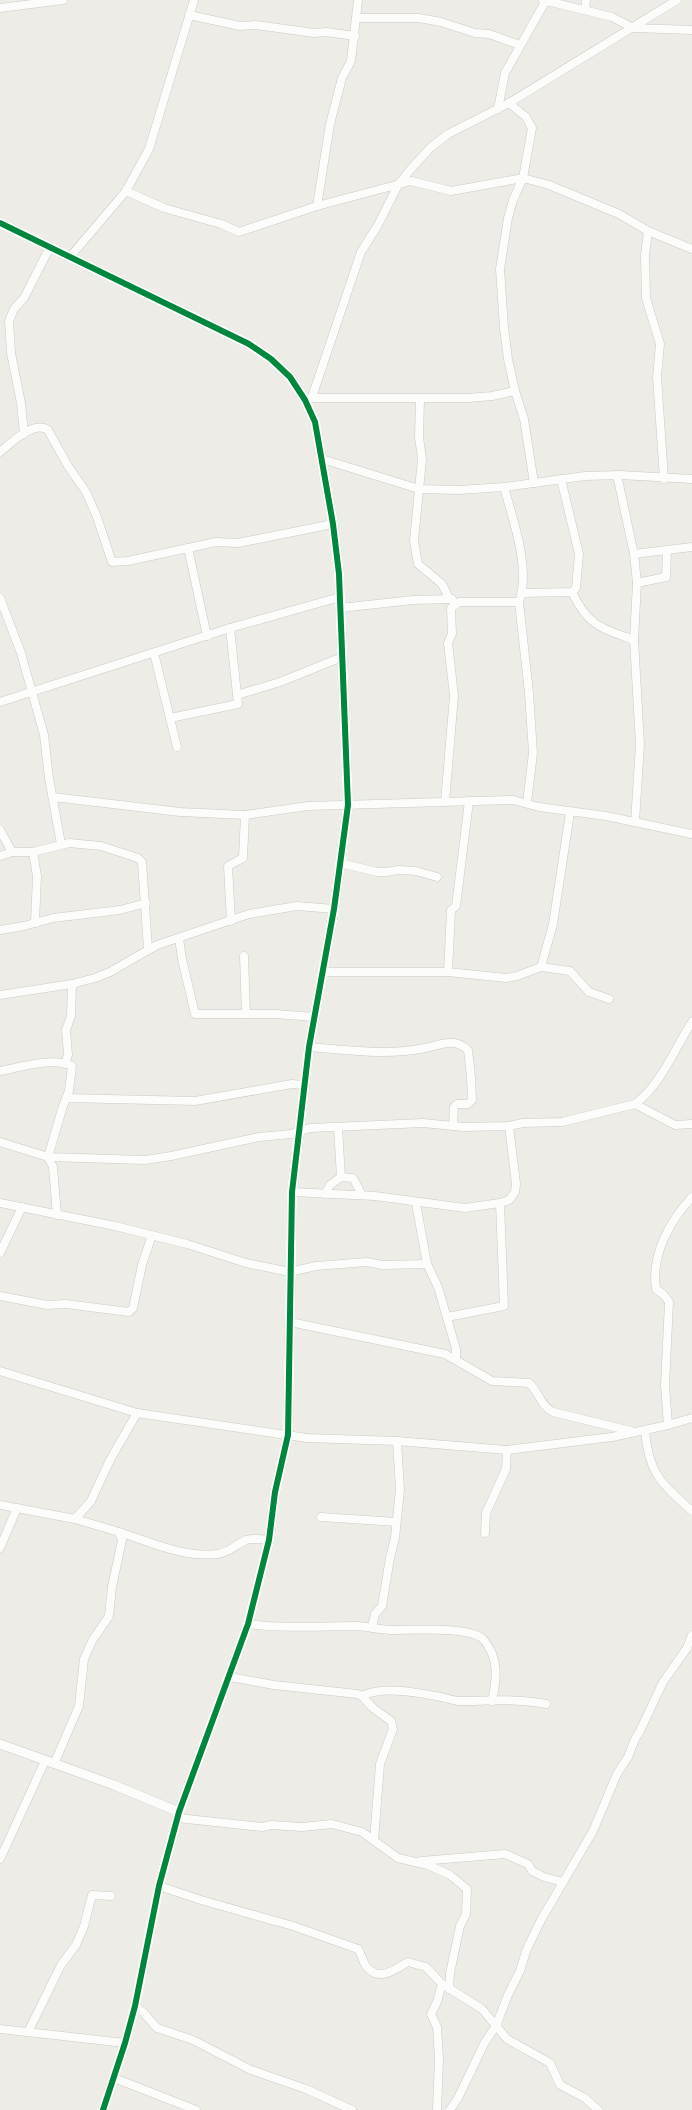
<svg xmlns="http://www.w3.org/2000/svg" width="692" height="2110" font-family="'Fira Sans Condensed',sans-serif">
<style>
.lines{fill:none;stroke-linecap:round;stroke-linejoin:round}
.minor-casing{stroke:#cccac4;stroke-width:9}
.tertiary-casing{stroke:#cccac4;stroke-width:10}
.minor{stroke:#fcfcfb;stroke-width:8}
.tertiary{stroke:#fcfcfb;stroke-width:9}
.cycleway-casing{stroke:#fff;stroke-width:10}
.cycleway{stroke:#00873e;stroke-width:6}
</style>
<rect width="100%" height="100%" fill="#eeece6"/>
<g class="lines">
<defs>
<g id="minor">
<path d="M543,0l69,17 21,11 59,2"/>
<path d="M0,8l63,-8"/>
<path d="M585,10l1,-10"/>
<path d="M189,15l51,11 16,-1 58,8 12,-1 29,4"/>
<path d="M357,18h62l22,4 34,11 14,1 31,11"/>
<path d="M509,103l17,14 6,11 -9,50 -10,22 -5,18 -8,51 4,59 4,31 7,32 9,28 10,64"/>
<path d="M498,109l7,-36 40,-71"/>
<path d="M126,191l38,17 57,16 18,8 78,-26 94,-25 40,10 72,-13 26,7 70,29 29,17 44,18"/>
<path d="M317,206l13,-82 12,-46 9,-17 7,-61"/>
<path d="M648,231l-3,24 1,43 14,46 -3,33 7,102"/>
<path d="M70,257l56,-66 23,-42 45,-149"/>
<path d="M312,397l49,-145 17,-27 20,-40 12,-15 20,-22 18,-14 61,-31 168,-103"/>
<path d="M309,398h159l24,-2 23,-5"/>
<path d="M420,400l-1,37 3,22 -8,82 4,23 24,20 7,14"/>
<path d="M24,434l-3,-31 -10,-50 -2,-32 5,-12 10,-11 26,-51"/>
<path d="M0,452c11,-9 34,-32 48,-22l20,36 18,26 11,25 15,45 16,-1 88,-19 22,1 95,-19"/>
<path d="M322,459l97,30 40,1 45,-3 81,-11 35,-1 72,4"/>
<path d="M617,475l17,79 3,29 -3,57 6,104 -5,78"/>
<path d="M504,487c9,33 27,82 15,115l10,91 4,60 -6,50"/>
<path d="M188,548l19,88"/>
<path d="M634,554l58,-7"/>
<path d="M637,583l29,-6 1,-26"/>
<path d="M572,592c16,34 29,36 62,48"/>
<path d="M522,593l50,-1 4,-4 3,-34 -18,-75"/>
<path d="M0,598l21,55 23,82 5,43 12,66"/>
<path d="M340,608l73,-8 39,-1"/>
<path d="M154,653l23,94"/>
<path d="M237,695l43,-13 62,-25"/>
<path d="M0,702l230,-74 110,-31"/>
<path d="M170,718l68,-14 -8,-76"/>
<path d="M53,797l127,15 65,3 63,-9 205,-6 26,7 67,9 86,18"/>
<path d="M445,802l9,-106 -6,-53 4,-9 -1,-26 8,-6h60"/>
<path d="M0,830l12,22"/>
<path d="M33,852l4,24 -2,47"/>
<path d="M0,856l12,-4h21l36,-9 32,3 37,12 4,4 6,87"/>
<path d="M340,863l37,9h10l11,-2 18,1 21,6"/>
<path d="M231,921l-3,-55 15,-8 2,-43"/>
<path d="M0,930l24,-4 29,-8 67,-8 26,-7"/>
<path d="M179,938l3,21 13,55h81l38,3"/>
<path d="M244,956l2,58"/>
<path d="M541,967l29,4 19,21 20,7"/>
<path d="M324,972h124l58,6 11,-2 24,-9 12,-43 17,-111"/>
<path d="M448,972l3,-62 5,-4 13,-105"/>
<path d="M0,995l72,-11 23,-6 15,-6 47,-27 92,-31 48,-8 37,3"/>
<path d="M309,1047c39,3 78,9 116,1 17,-3 28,-11 43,2l3,27 1,23 -4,4h-11l-3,3 -1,19"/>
<path d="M65,1064l3,-9 -2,-25 5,-14 1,-32"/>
<path d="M0,1071c21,-4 52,-14 72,-5l-3,25 -6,15 -15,51 97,3 26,-4 88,-19 32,-3 19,-6 113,-5 41,4 45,-1 14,-3 39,-1 73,-18c26,-19 40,-56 57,-82"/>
<path d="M66,1098l129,3 97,-17 13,1"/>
<path d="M635,1104l40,21 17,-1"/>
<path d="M338,1128l3,49"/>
<path d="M0,1142l48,15 5,10 4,48"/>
<path d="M292,1192l83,4 90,12 35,-5 9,-3 6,-8 1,-8 -7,-58"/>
<path d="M325,1194l5,-9 11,-8 12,1 9,17"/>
<path d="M0,1203l115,23 72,18 59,19 44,9 26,-6 51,-4 15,3 45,-1"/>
<path d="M416,1203l11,61 11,23 18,62v10"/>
<path d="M0,1253l22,-46"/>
<path d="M0,1296l47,9 19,-1 63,8 4,-4 9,-43 10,-30"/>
<path d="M447,1317l57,-11 -4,-103"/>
<path d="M290,1322l155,32 47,27 37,2c10,9 11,22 24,29l78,19"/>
<path d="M0,1371l137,42 170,25 90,3 110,9 105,-13 56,-12 24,-7"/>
<path d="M668,1425l-3,-40 4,-83 -5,-7 -8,-6c-5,-34 13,-67 36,-92"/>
<path d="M645,1431c4,43 16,52 47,80"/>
<path d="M0,1505l75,14 16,-18 19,-41 27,-47"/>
<path d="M321,1517l75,5"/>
<path d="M119,1532c31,10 65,26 98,22 12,-1 18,-9 29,-14 7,-2 15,-1 23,0"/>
<path d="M485,1533l1,-20 20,-44 1,-19"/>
<path d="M0,1548l17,-40"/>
<path d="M248,1624c37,5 73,2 109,2 13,1 25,4 37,4 18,0 78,-4 90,10 15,18 13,39 8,61"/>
<path d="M372,1627l3,-13 7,-8 8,-48 5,-20 5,-48 -3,-49"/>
<path d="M230,1677l44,8 83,9 5,2 11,12 18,13 2,8 -13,35 -6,76"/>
<path d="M362,1696c20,-10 52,-4 74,0 7,1 15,4 22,5 29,0 59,-3 88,3"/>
<path d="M54,1764l25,-58 5,-47 8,-18 17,-25 3,-29 10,-47 -3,-8 -44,-13"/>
<path d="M178,1818l84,9 9,-2 31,2 30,-3 30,8 36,26 30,7 22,10 17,14 -1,25 -6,12 -10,47 -1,16"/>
<path d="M0,1859l45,-98"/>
<path d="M421,1861l84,-7 23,10 4,7 12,6 19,5"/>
<path d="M159,1886l42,14 92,26 65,23c4,5 4,12 8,17 13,17 29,3 42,-4l18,5 16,17 40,25 25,30 43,24 10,22 25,13 13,12"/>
<path d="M135,2006l8,6 14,16 36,12 58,30 55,19 46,21"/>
<path d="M0,2029l125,14"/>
<path d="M28,2032l33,-67 15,-20 8,-19 8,-31 19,1"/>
<path d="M114,2078l82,32"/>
<path d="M437,2110l2,-51 -2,-32 -6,-13 6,-12 5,-18"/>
<path d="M450,2110l8,-12 27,-56 11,-16 12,-31 12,-24 6,-20 15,-31 52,-89 24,-57 11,-17 7,-18 4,-6 24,-51 24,-34 5,-13"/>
</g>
<g id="tertiary">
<path d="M0,223l249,121 22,15 19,18 15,23 10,22 18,102 6,50 9,231 -14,104 -25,138 -17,145 -4,243 -13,57 -6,48 -21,84 -69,188 -20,74 -24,120 -10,37 -22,67"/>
<path d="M0,1744l114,41 65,27"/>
</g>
</defs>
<use href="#minor" class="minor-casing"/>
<use href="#tertiary" class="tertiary-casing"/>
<use href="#minor" class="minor"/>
<use href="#tertiary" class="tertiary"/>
<defs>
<path id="cycleway" d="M0,223l249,121 22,15 19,18 15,23 10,22 18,102 6,50 9,231 -14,104 -25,138 -17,145 -4,243 -13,57 -6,48 -21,84 -69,188 -20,74 -24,120 -10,37 -22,67"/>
</defs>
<use href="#cycleway" class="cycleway-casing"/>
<use href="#cycleway" class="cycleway"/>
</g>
</svg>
